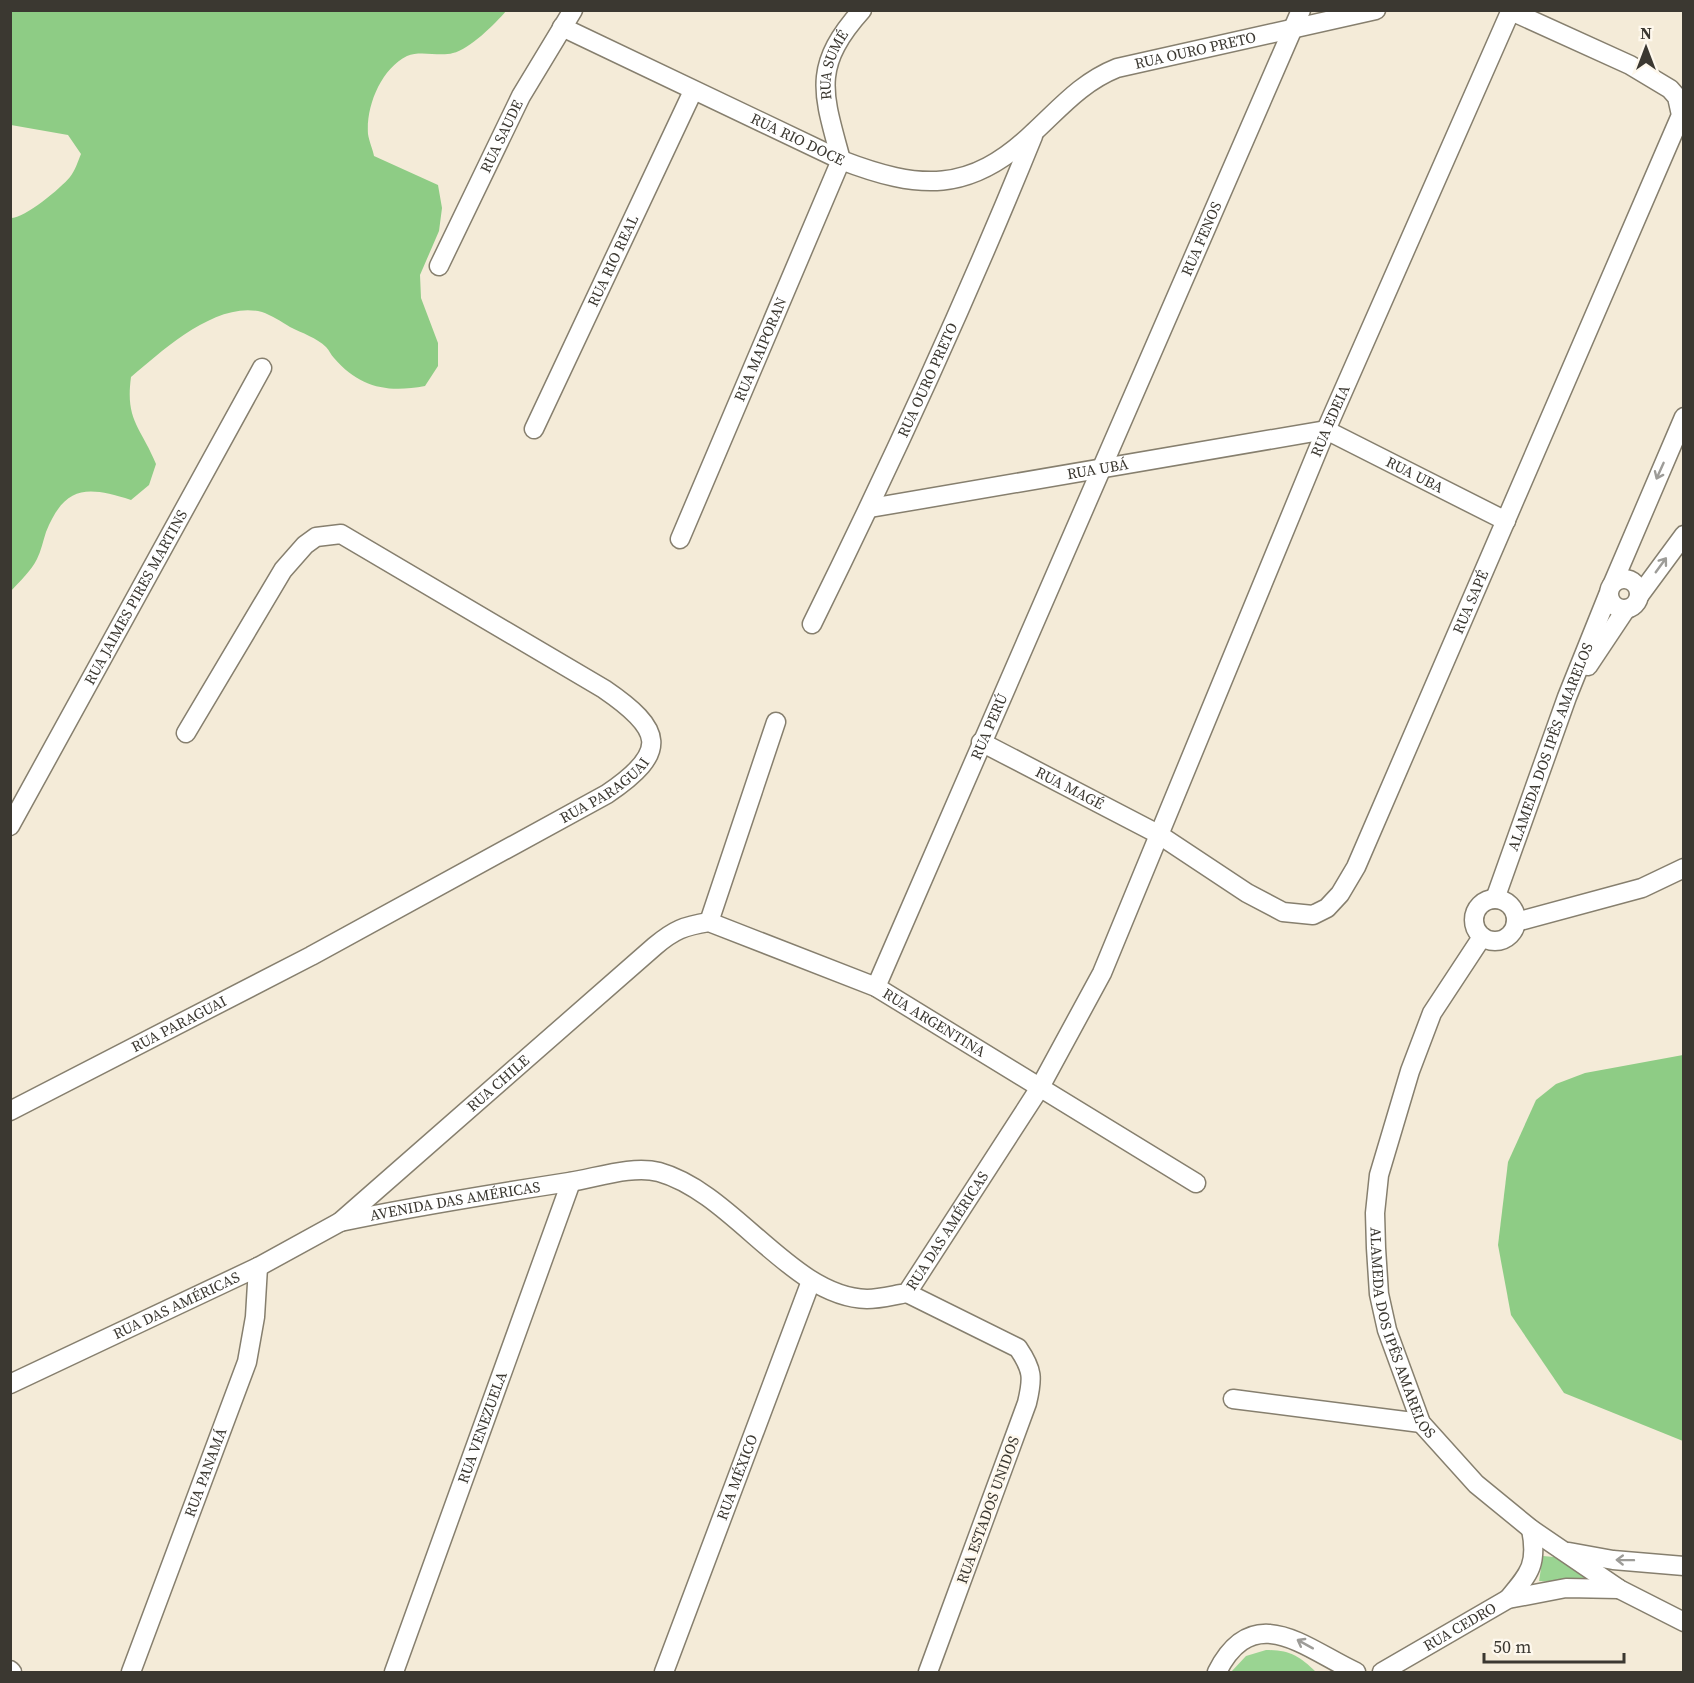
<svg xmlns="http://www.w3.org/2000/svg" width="1694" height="1683" font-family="'Source Serif 4',serif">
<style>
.green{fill:#9ad492}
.forest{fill:#8ecc85}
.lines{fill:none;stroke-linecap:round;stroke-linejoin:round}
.minor-casing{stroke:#867f6e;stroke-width:21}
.minor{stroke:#fff;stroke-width:18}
.oneway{stroke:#9d9c98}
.labels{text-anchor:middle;stroke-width:5;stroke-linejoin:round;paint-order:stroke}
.street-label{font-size:15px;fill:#3b3831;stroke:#fef8ed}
</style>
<rect width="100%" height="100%" fill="#f4ebd8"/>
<g class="green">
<path d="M1543,1556l11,1 36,21 -38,4 -13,-1z"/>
<path d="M1266,1650c24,0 33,6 50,22h-85l15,-16z"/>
</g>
<g class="forest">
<path d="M11,10l495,1c-10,12 -37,39 -53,42 -14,4 -32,-3 -46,3 -26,13 -41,50 -39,78 1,7 5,16 6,22l64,29 4,23 -3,23 -19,44 1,23 17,45v23l-13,20c-37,7 -65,2 -91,-28 -3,-3 -5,-8 -8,-11 -9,-9 -24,-14 -36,-20 -8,-5 -19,-12 -28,-15 -45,-12 -99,38 -131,65 -6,44 10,50 25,87l-7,21 -18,15c-44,-14 -66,-15 -85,32 -3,9 -5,19 -9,27 -6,12 -17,22 -26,32v-373c14,0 50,-30 59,-41 5,-6 8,-16 11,-23l-13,-19 -57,-10z"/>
<path d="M1683,1055h1l-1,386 -119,-48 -53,-78 -13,-70 10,-83 28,-62 20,-16 29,-11z"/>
</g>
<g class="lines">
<defs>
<g id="minor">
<path id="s1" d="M562,27l279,133c78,30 129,34 193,-28 27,-25 48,-50 83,-64l259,-58"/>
<path id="s2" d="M439,266l82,-170 52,-86"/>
<path id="s3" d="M534,429l159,-338"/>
<path id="s4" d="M870,508l456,-78 180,91"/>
<path id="s5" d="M680,539l161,-379c-18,-67 -30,-93 21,-150"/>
<circle cx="1624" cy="594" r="15"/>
<path d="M1613,583l71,-166"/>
<path d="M1639,596l45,-61"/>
<path id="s6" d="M812,624c79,-160 154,-323 221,-488"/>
<path d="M1588,666l38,-57"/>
<path id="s7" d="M981,742l177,92 89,59 36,19 30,3 14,-7 13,-14 16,-27 325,-752 -4,-18 -7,-8 -40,-24 -119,-54"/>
<path id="s8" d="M10,826l252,-458"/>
<path id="s9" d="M1495,899l72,-202 41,-102"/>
<circle cx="1495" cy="920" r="21"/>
<path d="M709,922l67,-200"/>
<path d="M1516,922l126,-34 42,-20"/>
<path id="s10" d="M1482,937l-50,76 -22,58 -31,104 -4,38 1,35 3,46 8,36 34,93 55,61 55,45 88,60 65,33"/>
<path id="s11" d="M876,987l425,-977"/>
<path id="s12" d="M10,1111l301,-155 296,-162c62,-42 57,-64 -3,-105l-263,-155 -25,3 -11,8 -22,25 -97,163"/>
<path id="s13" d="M340,1222c76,-16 152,-28 229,-40 27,-4 63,-17 90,-10 75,21 132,125 208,127 13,0 27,-4 40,-6l132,-204 63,-116 224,-543 185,-420"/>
<path d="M907,1293l111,55c15,22 15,30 9,55l-99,269"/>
<path id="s14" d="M10,1384l248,-117 82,-45 315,-276c19,-16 29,-20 54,-24l167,65 320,196"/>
<path d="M1233,1399l188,24"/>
<path d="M1569,1552l44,8 71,6"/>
<path d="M1508,1599c22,-26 30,-35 23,-70"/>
<path d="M10,1670l2,2"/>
<path id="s15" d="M131,1672l116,-310 8,-45 3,-50"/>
<path id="s16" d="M394,1672l177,-490"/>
<path id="s17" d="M664,1672l147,-391"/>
<path d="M1217,1672c37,-73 89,-23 139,0"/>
<path id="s18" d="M1382,1672l126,-73 58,-11 53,1"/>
</g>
</defs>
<use href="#minor" class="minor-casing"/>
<use href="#minor" class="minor"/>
</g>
<defs><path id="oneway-shaft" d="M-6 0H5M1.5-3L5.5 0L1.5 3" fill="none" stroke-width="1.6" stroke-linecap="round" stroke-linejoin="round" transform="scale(1.5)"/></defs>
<g class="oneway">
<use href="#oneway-shaft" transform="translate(1660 471) rotate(114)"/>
<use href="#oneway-shaft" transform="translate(1661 565) rotate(-54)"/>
<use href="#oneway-shaft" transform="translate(1625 1560) rotate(-179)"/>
<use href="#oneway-shaft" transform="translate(1305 1644) rotate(-151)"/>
</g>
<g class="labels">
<g class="street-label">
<text dy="5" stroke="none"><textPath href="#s1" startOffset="705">RUA OURO PRETO</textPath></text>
<text dy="5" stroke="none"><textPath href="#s5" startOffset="510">RUA SUMÉ</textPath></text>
<text dy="5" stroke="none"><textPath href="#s2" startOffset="144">RUA SAUDE</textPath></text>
<text dy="5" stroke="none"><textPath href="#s1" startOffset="261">RUA RIO DOCE</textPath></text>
<text dy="5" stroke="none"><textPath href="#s11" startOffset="816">RUA FENOS</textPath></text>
<text dy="5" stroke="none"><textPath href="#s3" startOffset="186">RUA RIO REAL</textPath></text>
<text dy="5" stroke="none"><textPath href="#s5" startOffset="206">RUA MAIPORAN</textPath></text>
<text dy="5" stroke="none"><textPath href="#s6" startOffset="270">RUA OURO PRETO</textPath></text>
<text dy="5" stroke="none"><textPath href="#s13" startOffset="1584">RUA EDEIA</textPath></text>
<text dy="5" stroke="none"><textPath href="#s4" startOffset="231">RUA UBÁ</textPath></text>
<text dy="5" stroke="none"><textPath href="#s4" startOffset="562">RUA UBA</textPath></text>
<text dy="5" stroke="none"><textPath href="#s8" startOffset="261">RUA JAIMES PIRES MARTINS</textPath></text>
<text dy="5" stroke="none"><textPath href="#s7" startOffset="732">RUA SAPÉ</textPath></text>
<text dy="5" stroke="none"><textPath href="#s11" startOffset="284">RUA PERÚ</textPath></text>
<text dy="5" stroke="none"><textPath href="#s9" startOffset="162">ALAMEDA DOS IPÊS AMARELOS</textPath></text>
<text dy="5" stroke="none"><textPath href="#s12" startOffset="676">RUA PARAGUAI</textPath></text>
<text dy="5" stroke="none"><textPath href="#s7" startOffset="100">RUA MAGÉ</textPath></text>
<text dy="5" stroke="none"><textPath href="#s14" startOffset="1094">RUA ARGENTINA</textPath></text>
<text dy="5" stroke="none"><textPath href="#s12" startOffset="190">RUA PARAGUAI</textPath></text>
<text dy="5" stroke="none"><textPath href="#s14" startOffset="578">RUA CHILE</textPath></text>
<text dy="5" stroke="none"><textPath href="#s13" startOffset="117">AVENIDA DAS AMÉRICAS</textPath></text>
<text dy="5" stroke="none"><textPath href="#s13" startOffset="686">RUA DAS AMÉRICAS</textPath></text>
<text dy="5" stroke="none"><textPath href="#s14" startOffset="184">RUA DAS AMÉRICAS</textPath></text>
<text dy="5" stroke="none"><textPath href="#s10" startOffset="424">ALAMEDA DOS IPÊS AMARELOS</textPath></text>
<text dy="5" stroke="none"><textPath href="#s16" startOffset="260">RUA VENEZUELA</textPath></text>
<text dy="5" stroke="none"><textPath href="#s15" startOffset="213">RUA PANAMÁ</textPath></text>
<text dy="5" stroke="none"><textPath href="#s17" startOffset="208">RUA MÉXICO</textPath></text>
<text transform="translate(988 1510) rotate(-70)" y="5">RUA ESTADOS UNIDOS</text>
<text dy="5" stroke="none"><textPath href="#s18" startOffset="90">RUA CEDRO</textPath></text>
</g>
</g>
<rect width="1694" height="1683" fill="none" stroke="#3b3831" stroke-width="24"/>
<g transform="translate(1646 48)" stroke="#fef8ed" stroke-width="4.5" paint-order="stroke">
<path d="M0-4.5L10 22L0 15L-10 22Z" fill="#3b3831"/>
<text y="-9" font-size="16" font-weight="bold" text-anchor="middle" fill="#3b3831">N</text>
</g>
<path d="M1484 1653v9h140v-9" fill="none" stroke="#3b3831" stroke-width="3"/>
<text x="1493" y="1653" font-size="18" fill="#3b3831" stroke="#fef8ed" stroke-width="4.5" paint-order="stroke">50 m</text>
</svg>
